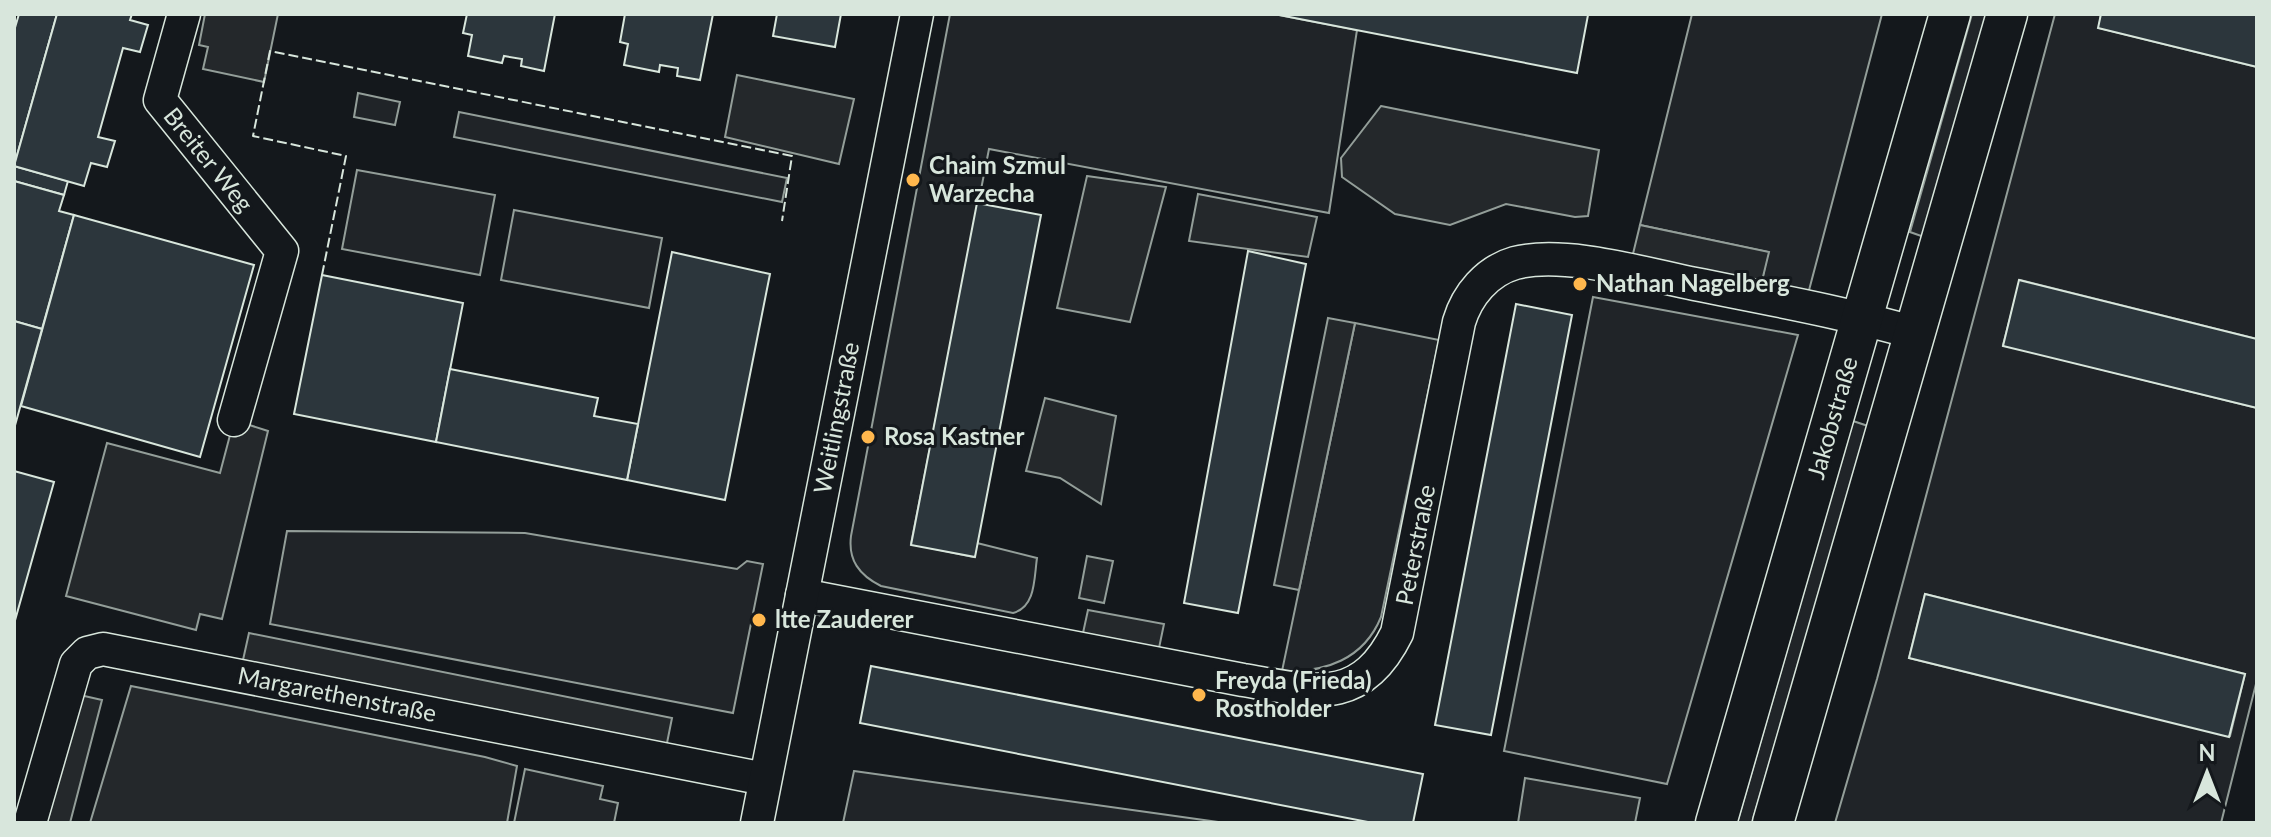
<svg xmlns="http://www.w3.org/2000/svg" width="2271" height="837" font-family="Lato,sans-serif">
<style>
.green{fill:#202428;stroke:#939e99;stroke-width:2;fill-rule:evenodd}
.parking{fill:#24282b;stroke:#939e99;stroke-width:2}
.building{fill:#2c363c;stroke:#d8e6dc;stroke-width:2}
.lines{fill:none;stroke-linecap:round;stroke-linejoin:round}
.minor-casing{stroke:#d8e6dc;stroke-width:35}
.tertiary-casing{stroke:#d8e6dc;stroke-width:43}
.minor{stroke:#14181c;stroke-width:32}
.tertiary{stroke:#14181c;stroke-width:40}
.fence{stroke:#d8e6dc;stroke-width:2;stroke-dasharray:10 4;stroke-linecap:butt}
.poi-dot{fill:#ffb74d;stroke:#14181c;stroke-width:3}
.labels{text-anchor:middle;stroke-width:6;stroke-linejoin:round;paint-order:stroke}
.street-label{font-size:24px;fill:#d8e6dc;stroke:#14181c}
.poi-label{font-size:24px;font-weight:bold;fill:#d8e6dc;stroke:#14181c;text-anchor:start}
</style>
<rect width="100%" height="100%" fill="#14181c"/>
<g class="green">
<path d="M950,14h324l83,16 -28,183 -340,-64 -78,395 63,13 3,-14 60,15c-3,20 -1,49 -24,55l-132,-27c-22,-11 -33,-26 -30,-50z"/>
<path d="M1692,14h190l-74,280 -47,-9 7,-33 -128,-27z"/>
<path d="M1972,14h16l-64,223 -14,-5z"/>
<path d="M2055,14h46l-2,14 158,39v272l-237,-59 -17,65 254,63v272l-36,143h-386l42,-144zM1925,594l320,80 -15,62 -321,-78z"/>
<path d="M358,93l42,9 -5,23 -41,-8z"/>
<path d="M459,112l328,66 -5,24 -328,-65z"/>
<path d="M357,170l138,25 -15,80 -138,-26z"/>
<path d="M514,210l148,28 -13,70 -148,-28z"/>
<path d="M1593,297l205,38 -131,449 -163,-33z"/>
<path d="M1355,323l84,17 -58,277c-17,42 -56,56 -99,54z"/>
<path d="M1853,421l15,5 -116,397h-15z"/>
<path d="M287,531l238,2 212,36 10,-8 16,3 -30,149 -463,-89z"/>
<path d="M525,769l78,17 -3,13 18,4 -4,20h-100z"/>
<path d="M854,771l364,51 -1,1h-374z"/>
</g>
<g class="parking">
<path d="M205,14h73l-14,68 -61,-13 5,-22 -9,-2z"/>
<path d="M737,75l117,24 -15,65 -114,-27z"/>
<path d="M1381,106l218,44 -11,66 -13,1 -69,-13 -56,21 -55,-11 -53,-37 -1,-19z"/>
<path d="M1087,176l79,11 -36,135 -73,-14z"/>
<path d="M1198,194l119,23 -9,40 -119,-16z"/>
<path d="M1640,225l129,27 -8,33 -129,-27z"/>
<path d="M1328,318l27,5 -56,267 -25,-5z"/>
<path d="M1045,398l71,18 -15,88 -41,-26 -34,-7z"/>
<path d="M234,420l34,11 -46,188 -22,-5 -4,16 -130,-34 41,-153 113,30z"/>
<path d="M1087,556l26,5 -9,42 -25,-5z"/>
<path d="M1088,610l76,14 -5,24 -76,-15z"/>
<path d="M249,633l423,85 -6,30 -423,-88z"/>
<path d="M131,686l354,71 32,9 -10,57h-417z"/>
<path d="M80,695l22,5 -32,123h-23z"/>
<path d="M1525,778l115,20 -5,25h-117z"/>
</g>
<g class="building">
<path d="M19,14h38l-43,152 54,15 -4,14 -50,-14v-150z"/>
<path d="M57,14h75l-2,6 18,5 -8,27 -17,-4 -25,89 17,4 -8,26 -16,-4 -7,23 -70,-20z"/>
<path d="M467,14h88l-11,57 -23,-5 1,-7 -18,-3 -2,7 -34,-7 4,-21 -9,-2z"/>
<path d="M625,14h88l-13,66 -23,-4 1,-8 -18,-3 -1,7 -35,-7 4,-21 -8,-2z"/>
<path d="M777,14h64l-6,33 -62,-11z"/>
<path d="M1274,14h307l7,1 -11,58z"/>
<path d="M2101,14h156v53l-159,-39z"/>
<path d="M14,181l50,14 -5,16 15,4 -32,114 -28,-8z"/>
<path d="M977,203l64,12 -66,342 -64,-12z"/>
<path d="M74,215l180,50 -54,192 -179,-51z"/>
<path d="M1248,251l58,13 -68,349 -54,-10z"/>
<path d="M672,252l98,22 -45,226 -98,-20z"/>
<path d="M322,275l141,28 -27,139 -142,-28z"/>
<path d="M2019,280l238,59v69l-254,-62z"/>
<path d="M1516,304l56,11 -81,420 -56,-10z"/>
<path d="M14,321l28,8 -28,100z"/>
<path d="M450,369l148,29 -4,18 44,8 -11,56 -191,-38z"/>
<path d="M14,471l40,11 -40,142z"/>
<path d="M1925,594l320,80 -16,63 -320,-79z"/>
<path d="M871,666l552,108 -10,49h-40l-513,-100z"/>
</g>
<g class="lines">
<defs>
<g id="minor">
<path d="M184,14l-24,86 122,151 -48,169"/>
<path d="M802,595l441,85c68,11 117,28 154,-47l62,-311c8,-27 28,-51 56,-59 49,-13 130,11 180,21 74,15 148,28 220,49"/>
<path d="M30,823l46,-159 11,-11 16,-4 662,130"/>
<path d="M757,823l160,-809"/>
</g>
<g id="tertiary">
<path d="M1716,823l234,-809"/>
<path d="M1773,823l234,-809"/>
</g>
</defs>
<use href="#minor" class="minor-casing"/>
<use href="#tertiary" class="tertiary-casing"/>
<use href="#minor" class="minor"/>
<use href="#tertiary" class="tertiary"/>
<path class="fence" d="M322,275l24,-119 -93,-20 17,-85 522,105 -10,65"/>
</g>
<g class="poi-dot">
<circle cx="913" cy="180" r="8"/>
<circle cx="1580" cy="284" r="8"/>
<circle cx="868" cy="437" r="8"/>
<circle cx="759" cy="620" r="8"/>
<circle cx="1199" cy="695" r="8"/>
</g>
<g class="labels">
<g class="street-label">
<text transform="translate(208 160) rotate(51)" y="8">Breiter Weg</text>
<text transform="translate(837 418) rotate(-79)" y="8">Weitlingstraße</text>
<text transform="translate(1833 418) rotate(-74)" y="8">Jakobstraße</text>
<text transform="translate(1416 545) rotate(-79)" y="8">Peterstraße</text>
<text transform="translate(337 695) rotate(11)" y="8">Margarethenstraße</text>
</g>
<g class="poi-label">
<text x="929" y="174">Chaim Szmul<tspan x="929" dy="28">Warzecha</tspan></text>
<text x="1596" y="292">Nathan Nagelberg</text>
<text x="884" y="445">Rosa Kastner</text>
<text x="775" y="628">ltte Zauderer</text>
<text x="1215" y="689">Freyda (Frieda)<tspan x="1215" dy="28">Rostholder</tspan></text>
</g>
</g>
<rect width="2271" height="837" fill="none" stroke="#d8e6dc" stroke-width="32"/>
<g transform="translate(2207 773)" stroke="#14181c" stroke-width="6" paint-order="stroke">
<path d="M0-6L14 30L0 20L-14 30Z" fill="#d8e6dc"/>
<text y="-12" font-size="22" font-weight="bold" text-anchor="middle" fill="#d8e6dc">N</text>
</g>
</svg>
